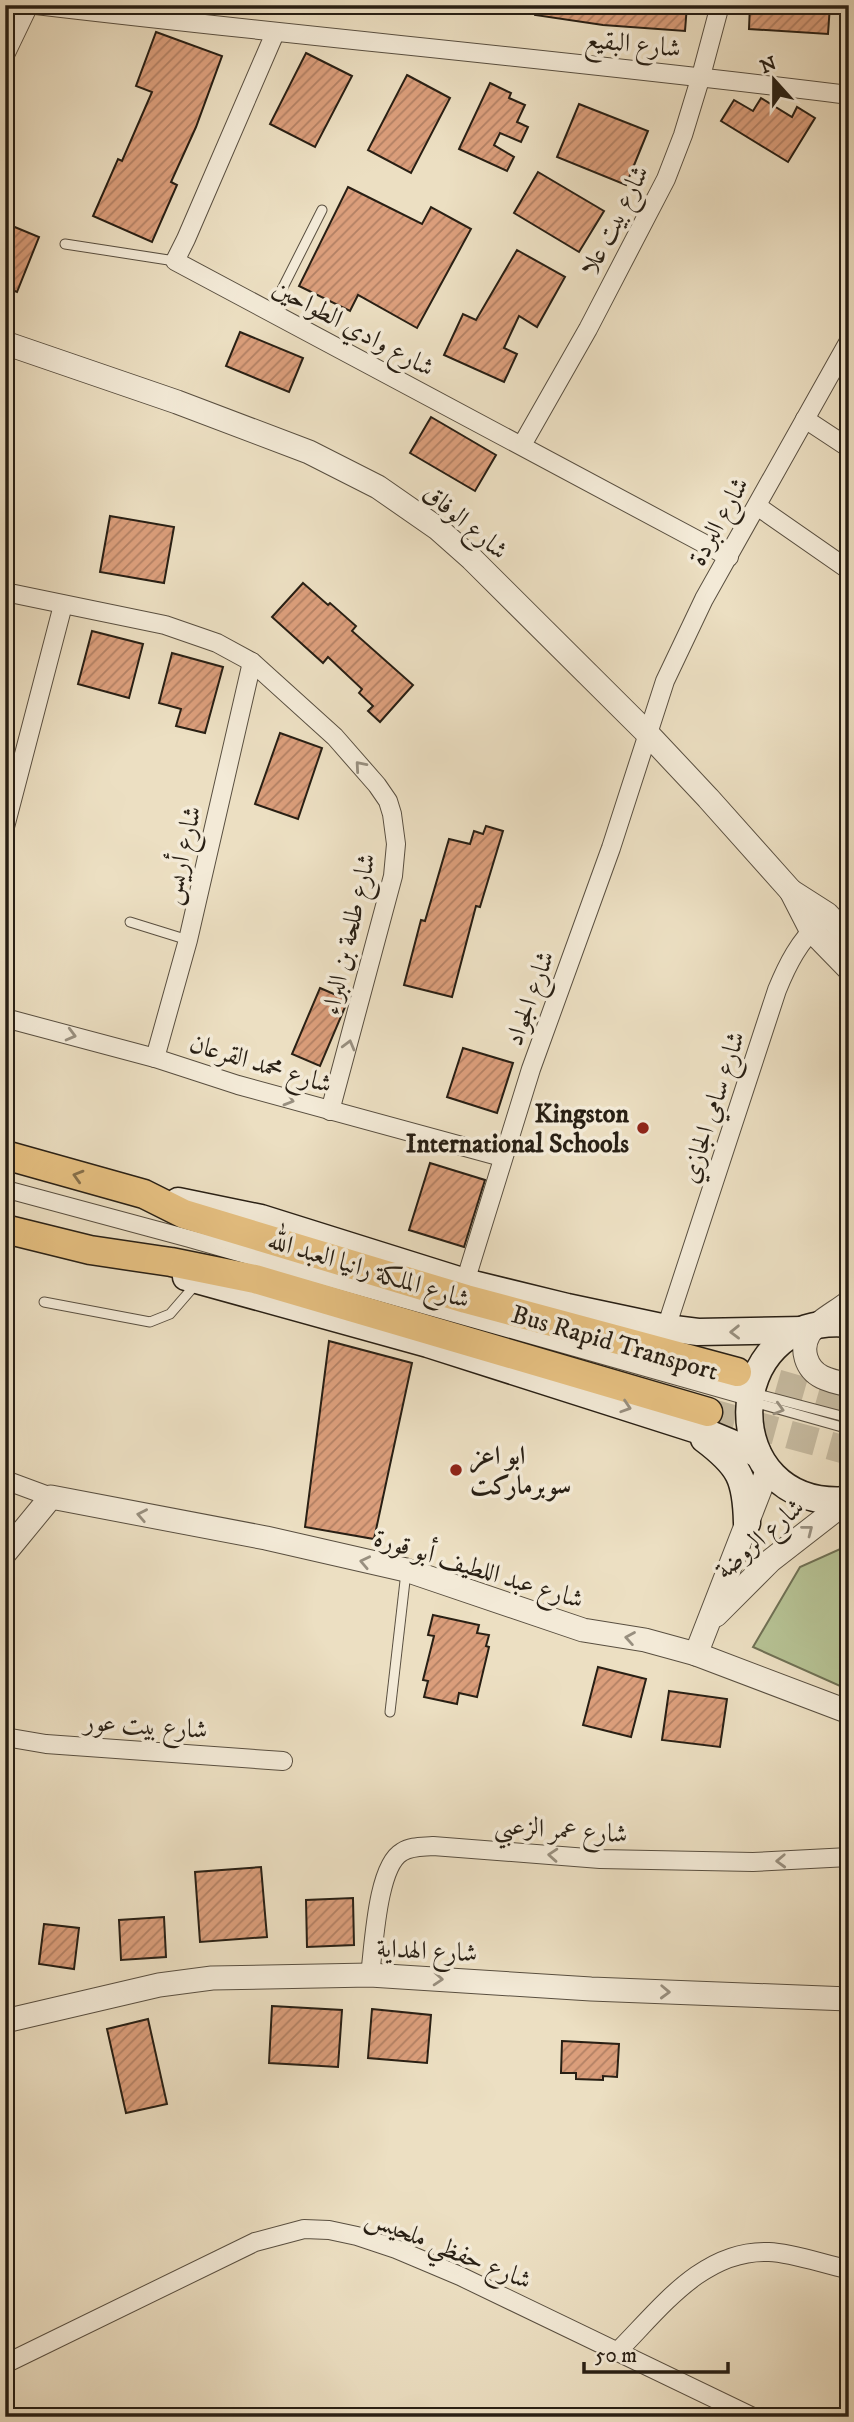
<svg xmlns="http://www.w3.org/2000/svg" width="854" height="2422" font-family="'IM FELL DW Pica',Amiri,serif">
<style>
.green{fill:#b6c294;stroke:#6f7054;stroke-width:2}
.building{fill:url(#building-hatch);stroke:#281f14;stroke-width:2}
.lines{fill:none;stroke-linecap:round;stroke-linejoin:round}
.primary-tunnel{stroke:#c5b99f;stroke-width:28;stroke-dasharray:28 14;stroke-linecap:butt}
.service-casing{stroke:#594f40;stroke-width:11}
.minor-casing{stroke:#594f40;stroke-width:20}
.tertiary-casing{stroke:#594f40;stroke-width:25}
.secondary-casing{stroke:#281f14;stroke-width:29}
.primary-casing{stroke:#281f14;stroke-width:31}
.service{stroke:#f3ead7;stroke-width:9}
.minor{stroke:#f3ead7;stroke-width:18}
.tertiary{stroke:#f3ead7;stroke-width:23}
.secondary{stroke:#f3ead7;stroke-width:26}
.primary{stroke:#e6c081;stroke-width:28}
.oneway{stroke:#988f7f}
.oneway2{stroke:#87704a}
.poi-dot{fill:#8f2418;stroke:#f3ead7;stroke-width:2.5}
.labels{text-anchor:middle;stroke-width:7;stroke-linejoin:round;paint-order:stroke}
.street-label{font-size:26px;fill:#281f14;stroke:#f3ead7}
.poi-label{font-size:26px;font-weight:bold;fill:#281f14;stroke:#f3ead7;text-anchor:end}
</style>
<defs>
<pattern id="building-hatch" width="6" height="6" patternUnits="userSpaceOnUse" patternTransform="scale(1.75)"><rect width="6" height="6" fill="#db9e7b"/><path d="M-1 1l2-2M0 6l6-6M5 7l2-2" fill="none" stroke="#b28064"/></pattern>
</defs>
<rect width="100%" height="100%" fill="#ecdfc2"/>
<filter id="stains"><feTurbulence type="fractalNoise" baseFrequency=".00286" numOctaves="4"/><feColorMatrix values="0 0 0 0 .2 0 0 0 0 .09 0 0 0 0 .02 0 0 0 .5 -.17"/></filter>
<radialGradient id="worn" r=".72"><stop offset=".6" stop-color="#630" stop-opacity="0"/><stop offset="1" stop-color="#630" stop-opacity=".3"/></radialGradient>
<path class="green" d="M849,1545v145l-96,-43 47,-80z"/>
<g class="building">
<path d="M535,5h152l-2,26 -82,-6 -68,-10z"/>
<path d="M750,5h80l-2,29 -79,-5z"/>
<path d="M156,32l66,24 -26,71 -25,55 6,3 -25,57 -59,-26 25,-57 4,2 30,-69 -16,-6z"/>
<path d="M306,53l46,23 -37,71 -45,-23z"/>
<path d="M407,75l43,23 -39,75 -43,-23z"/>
<path d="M490,83l21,10 -2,5 16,7 -8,17 11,5 -7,15 -21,-9 -6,12 20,12 -7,14 -48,-22z"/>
<path d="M761,98l31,19 5,-10 18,11 -27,44 -67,-41 13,-21 19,11z"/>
<path d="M579,104l69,27 -22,54 -69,-28z"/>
<path d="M538,172l66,39 -25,41 -65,-39z"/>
<path d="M348,187l74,37 9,-17 40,22 -54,99 -59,-33 -8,16 -51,-25z"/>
<path d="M5,223l34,14 -22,55 -12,-5z"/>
<path d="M517,250l48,27 -28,50 -18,-11 -15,32 13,6 -13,28 -60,-27 19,-41 13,6z"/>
<path d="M240,332l63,26 -14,34 -63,-26z"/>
<path d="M431,417l65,38 -21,36 -65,-38z"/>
<path d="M110,516l64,11 -10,56 -64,-11z"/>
<path d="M303,583l25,22 2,-2 26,23 -4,5 61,54 -33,37 -12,-11 5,-5 -14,-13 3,-4 -34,-32 -5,6 -51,-46z"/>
<path d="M92,631l51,13 -14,54 -51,-14z"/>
<path d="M172,653l51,14 -18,66 -29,-7 5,-17 -22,-6z"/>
<path d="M280,733l42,15 -24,71 -43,-15z"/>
<path d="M486,826l17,5 -23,76 -4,-1 -24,91 -48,-12 17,-65 4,1 24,-82 21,5 4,-13 9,3z"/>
<path d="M320,988l28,12 -28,66 -28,-12z"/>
<path d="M463,1048l50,15 -16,50 -50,-16z"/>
<path d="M430,1163l55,17 -21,67 -55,-17z"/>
<path d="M329,1341l83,22 -38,176 -69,-12z"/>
<path d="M433,1615l46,10 -2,8 12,2 -3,11 3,1 -12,50 -18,-4 -2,11 -33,-7 4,-16 -5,-1 11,-44 -6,-1z"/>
<path d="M598,1667l48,12 -15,58 -48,-12z"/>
<path d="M669,1691l58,8 -7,48 -58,-7z"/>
<path d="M261,1867l6,70 -67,5 -5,-70z"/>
<path d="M353,1898l1,47 -47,2 -1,-47z"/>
<path d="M164,1917l2,40 -45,3 -2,-40z"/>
<path d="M44,1924l35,4 -5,41 -35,-5z"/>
<path d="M272,2006l70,4 -4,57 -69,-4z"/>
<path d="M372,2009l59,6 -4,48 -59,-5z"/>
<path d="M148,2019l19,85 -41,9 -19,-84z"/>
<path d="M562,2041l57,3 -2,33 -14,-1v4l-27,-1v-6h-15z"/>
</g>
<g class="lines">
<g class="primary-tunnel">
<path d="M737,1372l112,32"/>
<path d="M708,1412l141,39"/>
</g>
<defs>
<g id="service">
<path d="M65,244l110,17"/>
<path d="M270,313l52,-103"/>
<path d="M130,922l58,18"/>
<path d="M5,1185l223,60 422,121 199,52"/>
<path d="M5,1193l182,49 662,187"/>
<path d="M44,1302l106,20 20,-8 26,-30"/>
<path d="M390,1712l16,-140"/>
</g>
<g id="minor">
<path d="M36,5c270,32 542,56 813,90"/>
<path d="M275,33l-89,206 -11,22 554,296"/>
<path d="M5,55l24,-50"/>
<path d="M805,419l44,29"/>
<path d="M522,445l66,-116 78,-150 17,-44 18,-59 19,-71"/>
<path d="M757,506l92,64"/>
<path d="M5,592l160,33 52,18 35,19 83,75 42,48 11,16 4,13 4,30 -3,32 -63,235"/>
<path d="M5,827l58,-222"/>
<path d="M5,1018l150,40 83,27 264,72"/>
<path d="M155,1058l33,-118 64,-278"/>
<path d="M465,1282l66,-213 80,-221 54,-167 39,-82 145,-258"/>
<path d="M666,1328l111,-338c11,-27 22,-48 43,-68"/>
<path d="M5,1480l46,17"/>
<path d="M5,1737l41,7 237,17"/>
<path d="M370,1975c4,-29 7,-109 32,-123 9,-6 21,-5 31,-6l167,13 153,3 96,-5"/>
<path d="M618,2351c42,-42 85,-102 151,-99 24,1 54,12 78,17"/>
<path d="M5,2364l250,-122 49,-13 25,1 28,6 39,13 64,27 293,141"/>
</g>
<g id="tertiary">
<path d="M5,343l172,59 132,50 69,35 59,41 35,31 175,174 61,65 83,93 20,39 38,39"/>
<path d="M791,891l36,23 22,23"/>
<path d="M849,1302c-12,10 -31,19 -40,32 -9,15 -3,35 13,43 8,4 18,6 27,8"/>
<path d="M5,1553l46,-56 215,41 140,32 177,60 62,10 51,14 153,58"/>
<path d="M716,1615l54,-54 77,-60"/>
<path d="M696,1654l72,-185"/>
<path d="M5,2021l154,-36 53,-7 158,-3 221,14 258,10"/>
</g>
<g id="secondary">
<path d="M178,1201l83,17 204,64 102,25 99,21 32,4 106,-2"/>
<path d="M186,1277l242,67 282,90 48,20"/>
<path d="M849,1324c-131,-13 -135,188 0,176"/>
<path d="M704,1439c36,27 42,40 43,84"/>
</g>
<g id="primary">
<path d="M5,1155l139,39 40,20 282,85 271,73"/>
<path d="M5,1229l85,21 81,12 84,17 453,133"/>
</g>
</defs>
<use href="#service" class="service-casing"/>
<use href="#minor" class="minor-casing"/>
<use href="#tertiary" class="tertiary-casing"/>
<use href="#secondary" class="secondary-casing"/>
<use href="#primary" class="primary-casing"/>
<use href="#service" class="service"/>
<use href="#minor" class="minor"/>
<use href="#tertiary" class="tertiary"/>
<use href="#secondary" class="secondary"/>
<use href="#primary" class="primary"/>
</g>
<defs><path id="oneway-chevron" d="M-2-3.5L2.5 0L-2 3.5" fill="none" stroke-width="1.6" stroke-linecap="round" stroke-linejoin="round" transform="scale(1.75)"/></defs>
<g class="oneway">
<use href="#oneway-chevron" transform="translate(360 766) rotate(-131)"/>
<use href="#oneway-chevron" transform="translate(71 1035) rotate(15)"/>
<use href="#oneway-chevron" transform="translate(349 1045) rotate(-75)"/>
<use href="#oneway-chevron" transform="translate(289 1100) rotate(16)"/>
<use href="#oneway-chevron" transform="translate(735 1332) rotate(179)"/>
<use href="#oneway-chevron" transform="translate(626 1407) rotate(18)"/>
<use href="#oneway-chevron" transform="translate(779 1409) rotate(16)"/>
<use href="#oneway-chevron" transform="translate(142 1515) rotate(-169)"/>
<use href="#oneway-chevron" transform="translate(808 1530) rotate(-38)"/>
<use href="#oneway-chevron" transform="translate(365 1562) rotate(-168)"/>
<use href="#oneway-chevron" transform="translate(630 1638) rotate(-170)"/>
<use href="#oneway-chevron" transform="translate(553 1855) rotate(-176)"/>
<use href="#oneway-chevron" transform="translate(781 1861) rotate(178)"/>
<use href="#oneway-chevron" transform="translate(438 1979) rotate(4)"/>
<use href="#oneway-chevron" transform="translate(665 1992) rotate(2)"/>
</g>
<use class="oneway2" href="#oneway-chevron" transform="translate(78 1176) rotate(-164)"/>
<g class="poi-dot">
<circle cx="643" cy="1128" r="7"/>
<circle cx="456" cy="1470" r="7"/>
</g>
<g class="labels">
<g class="street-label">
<text transform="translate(633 43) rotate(6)" y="9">شارع البقيع</text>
<text transform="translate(614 220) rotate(-63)" y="9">شارع بيت علا</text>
<text transform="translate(354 327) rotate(28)" y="9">شارع وادي الطواحين</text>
<text transform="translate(466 521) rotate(40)" y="9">شارع الوفاق</text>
<text transform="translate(718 521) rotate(-61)" y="9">شارع البردة</text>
<text transform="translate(181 855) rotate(-77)" y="9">شارع أريس</text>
<text transform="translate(348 934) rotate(-77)" y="9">شارع طلحة بن البراء</text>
<text transform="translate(529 998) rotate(-70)" y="9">شارع الجواد</text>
<text transform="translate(261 1063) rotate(17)" y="9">شارع محمد القرعان</text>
<text transform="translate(712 1107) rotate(-72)" y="9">شارع سامي الجازي</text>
<text transform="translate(369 1269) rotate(17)" y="9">شارع الملكة رانيا العبد الله</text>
<text transform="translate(615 1342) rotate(16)" y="9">Bus Rapid Transport</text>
<text transform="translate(759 1538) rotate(-41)" y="9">شارع الروضة</text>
<text transform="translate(479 1568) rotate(17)" y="9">شارع عبد اللطيف أبو قورة</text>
<text transform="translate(146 1725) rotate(4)" y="9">شارع بيت عور</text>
<text transform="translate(561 1829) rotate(4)" y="9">شارع عمر الزعبي</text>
<text transform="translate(427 1950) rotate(3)" y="9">شارع الهداية</text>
<text transform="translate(449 2248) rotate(22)" y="9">شارع حفظي ملحيس</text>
</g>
<g class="poi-label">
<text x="629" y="1122">Kingston<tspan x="629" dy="30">International Schools</tspan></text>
<text x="470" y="1464" text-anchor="start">ابو اعز<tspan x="470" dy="30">سوبرماركت</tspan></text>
</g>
</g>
<rect width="854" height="2422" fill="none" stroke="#ecdfc2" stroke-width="28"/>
<rect x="7" y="7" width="840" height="2408" fill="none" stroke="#281f14" stroke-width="3.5"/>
<rect x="14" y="14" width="826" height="2394" fill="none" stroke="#281f14" stroke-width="2"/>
<g transform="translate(774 80) rotate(339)" stroke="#f3ead7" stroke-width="5" paint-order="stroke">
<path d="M0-5L12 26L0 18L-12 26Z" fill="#281f14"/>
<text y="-10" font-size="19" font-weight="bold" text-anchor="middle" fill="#281f14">N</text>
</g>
<path d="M584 2362v10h144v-10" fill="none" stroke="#281f14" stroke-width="3.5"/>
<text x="595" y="2362" font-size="21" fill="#281f14" stroke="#f3ead7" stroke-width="5" paint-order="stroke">50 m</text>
<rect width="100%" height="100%" filter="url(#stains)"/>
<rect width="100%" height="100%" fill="url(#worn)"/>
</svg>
